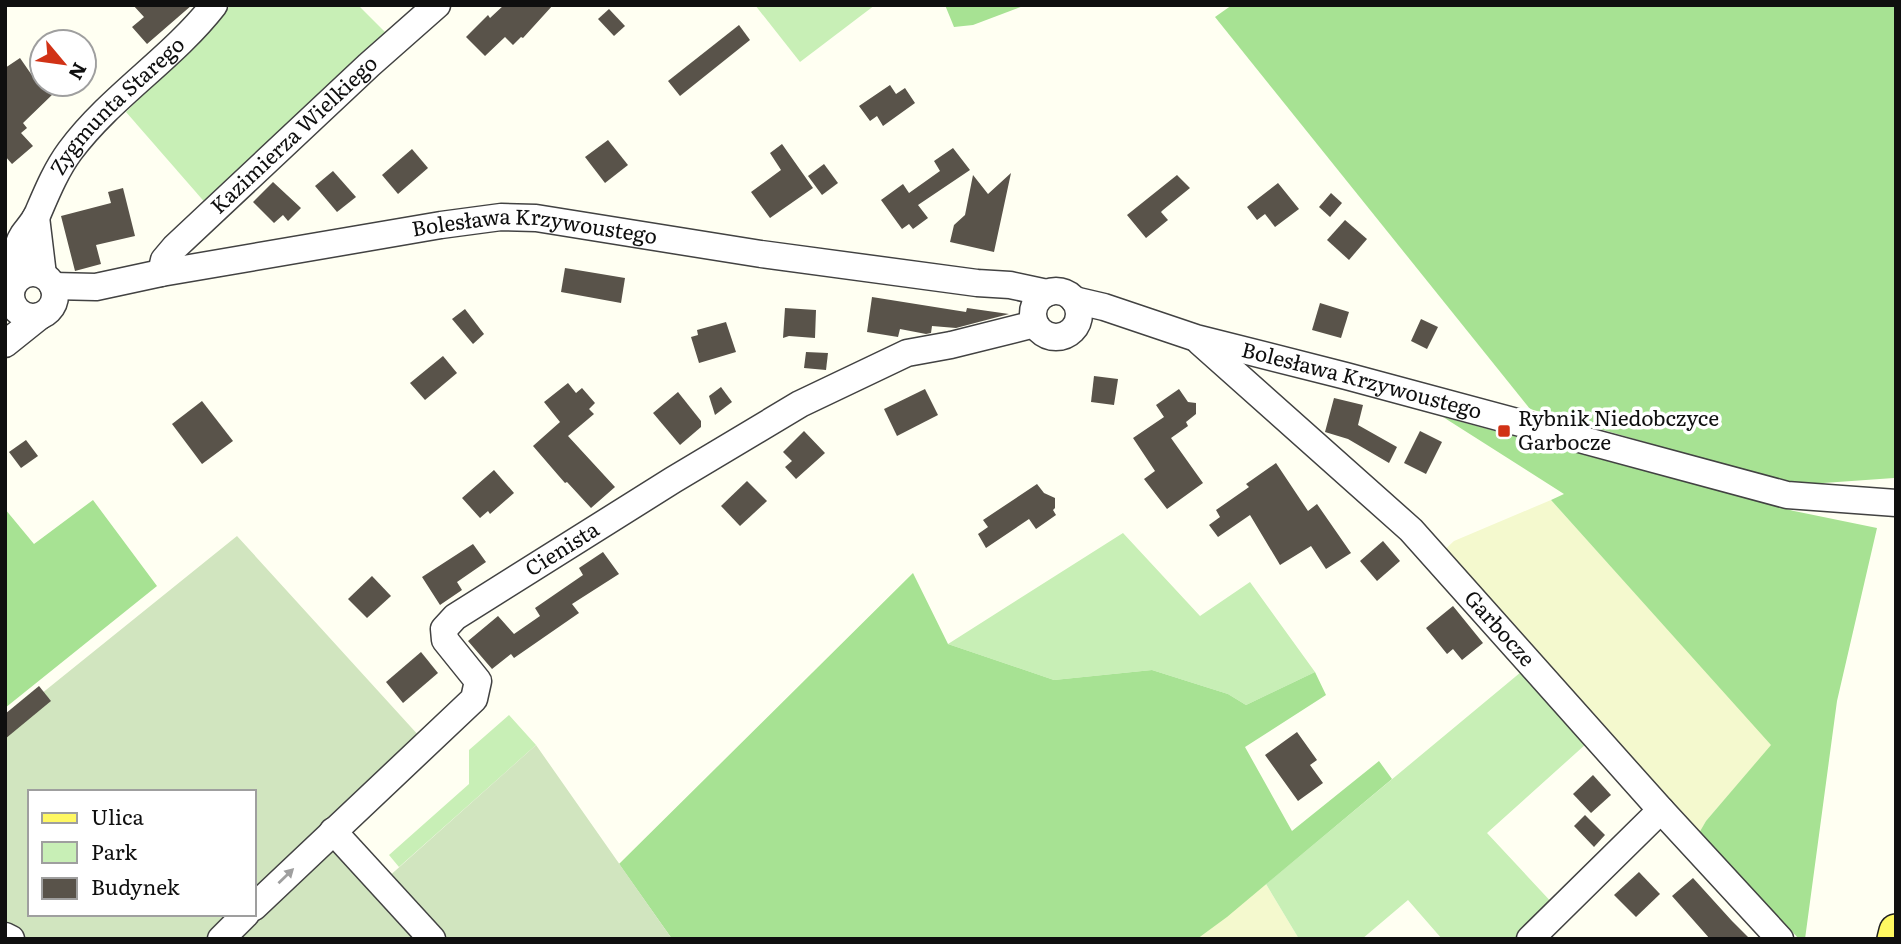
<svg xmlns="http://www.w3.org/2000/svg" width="1901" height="944" font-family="Literata,serif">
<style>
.farmland{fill:#f4f9ce}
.green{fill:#c8efb6}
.forest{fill:#a7e293}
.cemetery{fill:#d1e5bf}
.building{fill:#59534a}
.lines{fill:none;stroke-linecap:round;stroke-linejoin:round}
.minor-casing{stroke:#424242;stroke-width:29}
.major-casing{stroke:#202020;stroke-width:36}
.minor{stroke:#fff;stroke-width:26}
.major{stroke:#fff862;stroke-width:33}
.oneway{fill:#9f9f9f}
.poi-dot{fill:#d13216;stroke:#fff;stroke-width:2.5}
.labels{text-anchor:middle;stroke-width:7;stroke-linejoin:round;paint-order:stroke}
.street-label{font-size:21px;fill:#0f0f0f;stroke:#fff}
.poi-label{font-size:21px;fill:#0f0f0f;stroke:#fff;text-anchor:start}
</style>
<rect width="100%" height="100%" fill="#fffff2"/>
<g class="farmland">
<path d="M1551,500l221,245 -66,76 -7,12 -259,-279 14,-13z"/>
<path d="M1266,884l33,55h-105z"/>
</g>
<g class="green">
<path d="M231,5h127l32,32 -182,169 -82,-94z"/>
<path d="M755,5h120l-75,57z"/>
<path d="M1123,533l77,83 50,-34 65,90 -69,33 -18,-11 -76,-24 -98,10 -106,-36z"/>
<path d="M1521,672l65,72 -99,89 68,73 -34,33h-79l-34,-39 -46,39h-63l-33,-55z"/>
<path d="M509,715l27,30 -137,122 -10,-12 80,-71v-34z"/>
</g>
<g class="forest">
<path d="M945,5h81l-53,20 -19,2z"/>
<path d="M1232,5h664v470l-2,3 -99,7 -265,-76 -315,-392z"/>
<path d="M1443,417l351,94 83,17 -40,173 -32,238h-6l-100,-106 7,-12 65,-76 -220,-245 13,-6z"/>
<path d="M93,500l64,86 -152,122v-199l29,35z"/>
<path d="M913,573l35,71 106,36 98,-10 76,24 18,11 69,-33 11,23 -81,52 47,84 87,-70 13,18 -165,138 -30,22h-525l-53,-75z"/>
</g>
<g class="cemetery">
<path d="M237,536l183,201 -166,160v-105h-224v122h206l-26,25h-183l-22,-10v-206z"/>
<path d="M536,745l136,194h-440l92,-92 16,6 46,26z"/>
</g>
<g class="building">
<path d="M133,5h59l-45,39 -15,-17 12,-10z"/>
<path d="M504,5h49l-30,33 -2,-1 -8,8 -8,-8 -20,19 -19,-19 22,-22 2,3z"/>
<path d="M609,9l16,17 -11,10 -16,-17z"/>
<path d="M739,25l11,15 -70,56 -12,-15z"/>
<path d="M20,58l18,26h6l9,10 -30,29 4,5 -6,5 12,13 -21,18 -7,-8v-88z"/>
<path d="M890,85l6,9 9,-6 10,15 -32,23 -6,-10 -7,5 -11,-15z"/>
<path d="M608,140l20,25 -23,18 -20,-26z"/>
<path d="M782,144l31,44 -43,30 -19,-26 30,-22 -11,-17z"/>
<path d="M953,148l17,22 -52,35 10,13 -15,11 -4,-5 -7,5 -21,-29 22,-16 6,9 31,-22 -6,-10z"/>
<path d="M412,149l16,19 -30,26 -16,-19z"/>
<path d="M824,164l14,19 -16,12 -14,-19z"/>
<path d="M333,171l23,26 -19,15 -22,-26z"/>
<path d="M1011,173l-17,79 -44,-10 4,-17 11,-10 8,-40 15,19z"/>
<path d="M1177,175l13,13 -27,22 -2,2 7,8 -22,18 -19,-23z"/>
<path d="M273,182l28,26 -13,13 -5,-6 -9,8 -21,-21z"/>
<path d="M1278,183l21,26 -24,18 -10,-13 -8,6 -10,-13z"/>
<path d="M123,188l12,48 -39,9 5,19 -26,7 -14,-55 50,-13 -3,-11z"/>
<path d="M1331,193l11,10 -12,14 -11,-10z"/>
<path d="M1345,220l22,19 -18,21 -22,-20z"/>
<path d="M565,268l60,10 -4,25 -60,-11z"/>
<path d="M872,297l94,15 1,-4 42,6 -53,14 -24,-2 -1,7 -5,1 -26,-5 -2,8 -31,-5z"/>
<path d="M1320,303l29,9 -8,26 -29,-8z"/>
<path d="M785,308l31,2 -1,28 -26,-2 -6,2z"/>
<path d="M465,309l19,25 -11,10 -21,-25z"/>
<path d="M1421,319l17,8 -11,22 -16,-8z"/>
<path d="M726,322l10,30 -37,11 -8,-26 7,-2 -1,-5z"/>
<path d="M806,352l22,1 -2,17 -22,-2z"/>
<path d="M443,356l14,17 -32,27 -15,-17z"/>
<path d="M1094,376l24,3 -4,26 -23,-3z"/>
<path d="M568,383l8,10 6,-5 13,15 -6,6 5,5 -26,22 47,51 -24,21 -24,-26 -2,1 -7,-8 -25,-29 27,-24 -16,-20z"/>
<path d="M721,387l11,15 -17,13 -6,-19z"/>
<path d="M925,389l13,26 -41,21 -13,-27z"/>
<path d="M1179,389l9,13 8,1v11l-10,8 2,4 -17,12 32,45 -36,26 -23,-30 11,-8 -22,-33 31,-21 -8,-12z"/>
<path d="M678,392l23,29v6l-21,18 -27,-32z"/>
<path d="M1334,398l29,7 -5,20 39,22 -8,16 -41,-24 -23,-7z"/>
<path d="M202,401l31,40 -31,23 -30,-40z"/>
<path d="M804,431l21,22 -29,26 -11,-12 7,-6 -9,-9z"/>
<path d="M1420,431l22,11 -16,32 -22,-11z"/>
<path d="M26,440l12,16 -17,12 -12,-16z"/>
<path d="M1276,463l32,48 9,-7 34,49 -25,16 -15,-23 -31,19 -30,-50 -32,22 -9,-12 11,-8 -4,-7 33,-23 -3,-3z"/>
<path d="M494,470l20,23 -24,21 -2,-3 -8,7 -18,-20z"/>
<path d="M747,481l20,20 -27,25 -19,-20z"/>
<path d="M1037,484l7,9 11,5v10l-2,2 3,5 -20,14 -7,-10 -43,29 -8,-14 10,-7 -5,-7z"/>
<path d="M1383,541l17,20 -23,20 -17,-20z"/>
<path d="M473,544l13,18 -29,20 5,8 -22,15 -18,-28z"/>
<path d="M603,552l16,22 -47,30 7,9 -65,45 -3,-4 -19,15 -24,-28 30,-25 16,18 26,-18 -5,-8 48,-33 -4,-7z"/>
<path d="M372,576l19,20 -24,22 -19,-19z"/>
<path d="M1453,606l30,37 -21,17 -9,-11 -6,5 -21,-26z"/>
<path d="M421,652l17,21 -35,30 -17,-21z"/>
<path d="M39,686l12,15 -46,38v-25z"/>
<path d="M1297,732l20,28 -7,5 13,18 -25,18 -33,-46z"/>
<path d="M1593,775l18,20 -20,18 -18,-19z"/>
<path d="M1585,815l20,20 -11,12 -20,-21z"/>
<path d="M1639,872l21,22 -24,23 -22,-22z"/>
<path d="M1693,878l39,43 18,18h-40l-38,-43z"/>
</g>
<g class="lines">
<defs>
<g id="minor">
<path d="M36,217l7,58"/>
<circle cx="33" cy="295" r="22"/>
<path id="s1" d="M161,273l3,-13 11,-13 194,-182 68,-60"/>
<path id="s2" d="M19,277c-2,-15 -5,-28 4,-42 5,-7 11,-13 15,-22 9,-21 18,-43 32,-62 41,-55 102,-92 144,-146"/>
<path id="s3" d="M53,286l43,1 65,-14 280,-48 60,-8 35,1 225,36 216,29 33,2 37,8"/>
<circle cx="1056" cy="314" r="23"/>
<path id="s4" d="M1074,300l30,7 92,31 150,38 441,119 109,8"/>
<path id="s5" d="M1200,342l211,188 250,280 119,129"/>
<path d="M5,344l35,-28"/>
<path d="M333,831l99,108"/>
<path id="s6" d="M254,907l220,-208 4,-18 -33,-41 -1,-11 11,-12 218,-137 127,-76 107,-51 44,-8 84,-21"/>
<path d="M5,936l6,3"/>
<path d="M221,939l25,-25"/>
<path d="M1530,939l131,-129"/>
</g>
<path id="major" d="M1894,939l2,-8"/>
</defs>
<use href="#minor" class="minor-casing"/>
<use href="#major" class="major-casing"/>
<use href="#minor" class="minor"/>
<use href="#major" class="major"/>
</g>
<defs><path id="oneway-solid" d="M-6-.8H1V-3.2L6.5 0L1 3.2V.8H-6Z" transform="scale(1.75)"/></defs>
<use class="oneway" href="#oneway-solid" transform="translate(286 876) rotate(-44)"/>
<rect class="poi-dot" x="1497" y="424" width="14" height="14" rx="3.5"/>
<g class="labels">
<g class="street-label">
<text dy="7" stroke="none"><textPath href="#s2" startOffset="205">Zygmunta Starego</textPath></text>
<text dy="7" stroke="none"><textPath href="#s1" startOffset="194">Kazimierza Wielkiego</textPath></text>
<text dy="7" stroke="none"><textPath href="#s3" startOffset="488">Bolesława Krzywoustego</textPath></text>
<text dy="7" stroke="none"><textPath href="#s4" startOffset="299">Bolesława Krzywoustego</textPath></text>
<text dy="7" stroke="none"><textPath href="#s6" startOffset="528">Cienista</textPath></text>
<text dy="7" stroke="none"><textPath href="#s5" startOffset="415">Garbocze</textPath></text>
</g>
<g class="poi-label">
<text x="1518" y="426">Rybnik Niedobczyce<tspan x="1518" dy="24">Garbocze</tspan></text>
</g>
</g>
<rect width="1901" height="944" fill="none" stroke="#0f0f0f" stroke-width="14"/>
<rect x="28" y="790" width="228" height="126" fill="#ffffff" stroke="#9f9f9f" stroke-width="2"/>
<rect x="42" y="813" width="35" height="10" fill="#fff862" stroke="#9f9f9f" stroke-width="2"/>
<text x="91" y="825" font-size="21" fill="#0f0f0f">Ulica</text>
<rect x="42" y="842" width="35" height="21" fill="#c8efb6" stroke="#9f9f9f" stroke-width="2"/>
<text x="91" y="860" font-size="21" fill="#0f0f0f">Park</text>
<rect x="42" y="878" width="35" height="21" fill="#59534a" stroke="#9f9f9f" stroke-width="2"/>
<text x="91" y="895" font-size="21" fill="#0f0f0f">Budynek</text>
<g transform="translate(63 63) rotate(119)"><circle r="33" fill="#ffffff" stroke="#9f9f9f" stroke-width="2"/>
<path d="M0-5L12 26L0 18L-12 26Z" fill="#d13216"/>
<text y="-10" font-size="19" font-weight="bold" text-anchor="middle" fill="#0f0f0f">N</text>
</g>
</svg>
